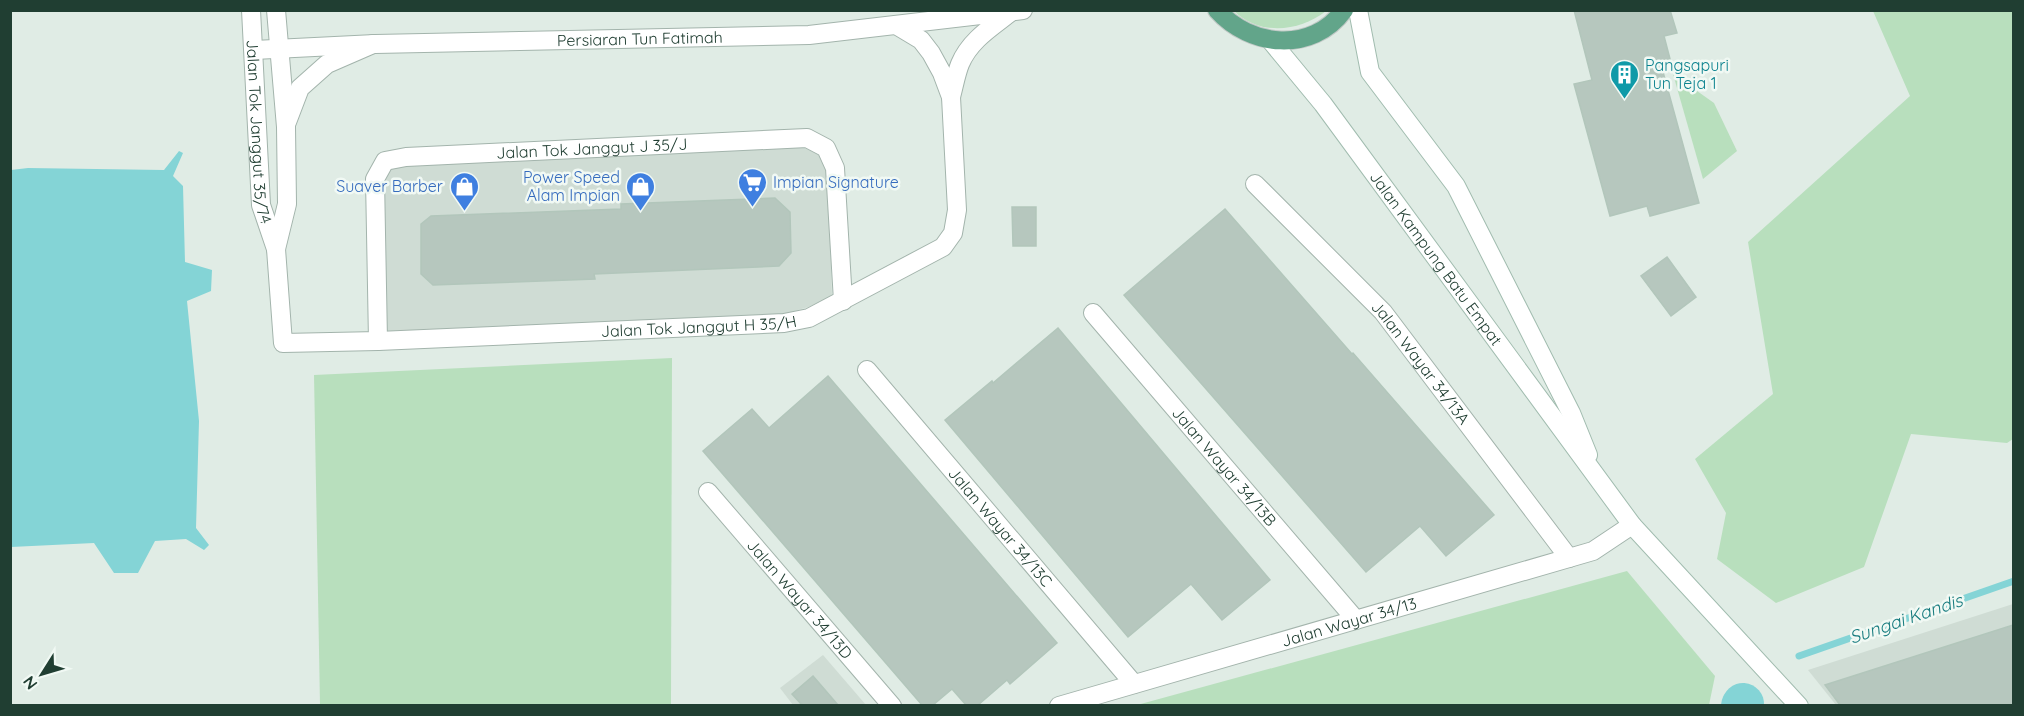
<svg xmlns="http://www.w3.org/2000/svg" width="2024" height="716" font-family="Quicksand,sans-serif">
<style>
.built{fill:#cfdcd4}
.green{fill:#b8dfbd}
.water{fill:#84d4d6}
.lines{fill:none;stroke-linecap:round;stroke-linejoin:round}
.stream{stroke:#84d4d6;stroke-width:7}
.river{stroke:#84d4d6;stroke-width:42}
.building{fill:#b6c7be;stroke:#b2c6bb;stroke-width:1.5}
.minor-casing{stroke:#a3b4ac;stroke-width:20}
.tertiary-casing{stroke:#a3b4ac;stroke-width:20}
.secondary-casing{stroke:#a1bcaf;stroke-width:20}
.primary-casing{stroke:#c1c9c6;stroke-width:20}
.minor{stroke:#fff;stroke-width:18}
.tertiary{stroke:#fff;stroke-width:18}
.secondary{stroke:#fff;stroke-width:18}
.primary{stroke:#62a58a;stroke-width:18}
.labels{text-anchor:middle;stroke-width:5;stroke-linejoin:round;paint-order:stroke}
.street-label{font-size:16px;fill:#203e32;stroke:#f1f9f4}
.culture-label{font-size:16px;fill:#0d838f;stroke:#f1f9f4;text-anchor:start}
.shop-label{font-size:16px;fill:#366cbe;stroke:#f1f9f4;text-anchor:end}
.water-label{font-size:18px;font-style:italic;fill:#167b7e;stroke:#f1f9f4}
</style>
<rect width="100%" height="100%" fill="#e0ece5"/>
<g class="built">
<path d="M803,147l16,8 9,18 4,123 -24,11 -27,8 -394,16 -4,-152 7,-11 16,-3z"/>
<path d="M2013,604v101h-177l-28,-35z"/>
<path d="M823,655l43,50h-73l-13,-17z"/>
</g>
<g class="green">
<path d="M1234,11h92c-27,21 -66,25 -92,0z"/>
<path d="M1873,11h140v428l-6,4 -96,-9 -47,133 -88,36 -59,-44 9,-46 -31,-54 78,-65 -25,-152 162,-146z"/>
<path d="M1673,74l41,29 23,48 -34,28z"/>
<path d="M672,358l-1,347h-351l-6,-330z"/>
<path d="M1627,571l88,105 -6,29h-572z"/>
</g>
<path class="water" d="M179,151l4,2 -10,23 10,10 2,76 27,8 -1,21 -24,10 12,120 -3,107 13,17 -5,5 -18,-11 -31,2 -17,32h-24l-20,-30 -83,4v-377l17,-2 136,2z"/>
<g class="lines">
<path class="stream" d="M1799,656l215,-75"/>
<path class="river" d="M1742,706l1,-2"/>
</g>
<g class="building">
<path d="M1574,10h96l7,23 -13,3 6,23 -10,2 39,142 -49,13 -3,-10 -37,10 -36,-132 18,-4z"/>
<path d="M775,198l15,14 1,41 -12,13 -185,8 1,5 -162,6 -12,-11v-50l10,-8 190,-7v-5z"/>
<path d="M1012,207h24v39h-23z"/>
<path d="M1225,209l127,145 1,-1 141,162 -48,41 -26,-30 -54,46 -242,-277z"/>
<path d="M1667,257l29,40 -25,19 -30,-40z"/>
<path d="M1058,328l212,252 -48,40 -31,-36 -63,53 -183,-217 47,-39 1,2z"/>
<path d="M828,376l229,267 -47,41 -3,-4 -29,25h-12l-14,-16 -19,16h-11l-219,-254 49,-42 17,19z"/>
<path d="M2013,625v80h-173l-15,-20z"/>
<path d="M813,676l25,29h-36l-10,-11z"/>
</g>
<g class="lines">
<defs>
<g id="minor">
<path id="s1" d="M251,10l10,195 15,44 7,94 95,-2 406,-18 25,-5 134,-71 10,-14 4,-23 -6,-113 -9,-24 -11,-20 -10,-13 -25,-15"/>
<path d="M951,97c3,-11 5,-23 9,-33 10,-24 32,-37 51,-52"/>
<path d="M287,122l13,-34 27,-24 46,-20"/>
<path id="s2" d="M1255,184l128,128 186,246"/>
<path d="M276,249l11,-45 -1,-77 -10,-117"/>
<path id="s3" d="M1093,313l263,307"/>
<path id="s4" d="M378,341l-3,-162 10,-18 21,-4 401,-19 19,10 9,20 8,133"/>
<path id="s5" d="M867,370l267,314"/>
<path id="s6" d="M708,492l184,214"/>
<path id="s7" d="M1059,706l534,-155 39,-26"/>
</g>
<g id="tertiary">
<path id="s8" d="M254,50l121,-6 434,-9 214,-25"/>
</g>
<g id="secondary">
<path d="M1358,10l12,62 86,114 115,227 17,42"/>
<path id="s9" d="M1271,41l52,63 309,421 167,181"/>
</g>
<path id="primary" d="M1217,10c33,37 95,44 127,0"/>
</defs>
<use href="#minor" class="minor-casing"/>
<use href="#tertiary" class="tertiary-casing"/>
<use href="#secondary" class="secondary-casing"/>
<use href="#primary" class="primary-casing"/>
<use href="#minor" class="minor"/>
<use href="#tertiary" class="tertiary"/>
<use href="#secondary" class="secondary"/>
<use href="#primary" class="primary"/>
</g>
<defs>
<symbol id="building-pin" viewBox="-11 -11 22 30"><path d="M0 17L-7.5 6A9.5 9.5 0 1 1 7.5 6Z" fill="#0f9aa8" stroke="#f1f9f4"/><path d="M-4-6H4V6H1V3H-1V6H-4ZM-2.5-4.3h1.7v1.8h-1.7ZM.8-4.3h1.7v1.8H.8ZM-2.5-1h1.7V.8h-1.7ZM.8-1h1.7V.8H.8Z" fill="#fff"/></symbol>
<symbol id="supermarket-pin" viewBox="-11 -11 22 30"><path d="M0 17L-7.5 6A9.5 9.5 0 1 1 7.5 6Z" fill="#3f7fe0" stroke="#f1f9f4"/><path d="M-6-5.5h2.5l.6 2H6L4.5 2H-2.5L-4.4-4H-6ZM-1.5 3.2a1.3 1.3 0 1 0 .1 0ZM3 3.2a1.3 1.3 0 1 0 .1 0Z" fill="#fff"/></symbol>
<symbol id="shop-pin" viewBox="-11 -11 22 30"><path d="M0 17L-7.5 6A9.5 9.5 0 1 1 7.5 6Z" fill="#3f7fe0" stroke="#f1f9f4"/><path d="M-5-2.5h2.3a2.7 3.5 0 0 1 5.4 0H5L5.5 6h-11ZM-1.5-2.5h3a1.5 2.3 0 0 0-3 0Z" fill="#fff"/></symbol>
</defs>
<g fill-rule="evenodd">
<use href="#building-pin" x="1608" y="58" width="33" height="45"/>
<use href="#supermarket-pin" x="736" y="166" width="33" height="45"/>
<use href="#shop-pin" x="448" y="170" width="33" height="45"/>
<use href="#shop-pin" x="624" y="170" width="33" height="45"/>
</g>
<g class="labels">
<g class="street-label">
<text dy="6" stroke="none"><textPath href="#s8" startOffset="386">Persiaran Tun Fatimah</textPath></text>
<text dy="6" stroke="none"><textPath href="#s1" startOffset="122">Jalan Tok Janggut 35/74</textPath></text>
<text dy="6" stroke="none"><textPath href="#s4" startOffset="390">Jalan Tok Janggut J 35/J</textPath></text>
<text dy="6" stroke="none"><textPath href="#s9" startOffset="273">Jalan Kampung Batu Empat</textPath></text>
<text dy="6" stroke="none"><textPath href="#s1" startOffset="752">Jalan Tok Janggut H 35/H</textPath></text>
<text dy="6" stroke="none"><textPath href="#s2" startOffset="244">Jalan Wayar 34/13A</textPath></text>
<text dy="6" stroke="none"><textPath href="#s3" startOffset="202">Jalan Wayar 34/13B</textPath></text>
<text dy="6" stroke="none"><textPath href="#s5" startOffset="206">Jalan Wayar 34/13C</textPath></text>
<text dy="6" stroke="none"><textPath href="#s6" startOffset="141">Jalan Wayar 34/13D</textPath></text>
<text dy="6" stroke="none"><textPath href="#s7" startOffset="302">Jalan Wayar 34/13</textPath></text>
</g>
<g class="culture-label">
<text x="1645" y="71">Pangsapuri<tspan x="1645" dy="18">Tun Teja 1</tspan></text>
</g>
<g class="shop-label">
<text x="620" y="183">Power Speed<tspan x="620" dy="18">Alam Impian</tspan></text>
<text x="773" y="188" text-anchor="start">Impian Signature</text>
<text x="443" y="192">Suaver Barber</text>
</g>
<g class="water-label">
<text transform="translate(1906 619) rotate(-19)" y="6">Sungai Kandis</text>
</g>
</g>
<rect width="2024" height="716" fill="none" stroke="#203e32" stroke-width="24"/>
<g transform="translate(42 674) rotate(233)" stroke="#f1f9f4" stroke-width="4.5" paint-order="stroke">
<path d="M0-4.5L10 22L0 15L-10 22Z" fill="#203e32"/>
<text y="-9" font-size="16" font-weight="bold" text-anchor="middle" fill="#203e32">N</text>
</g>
</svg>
